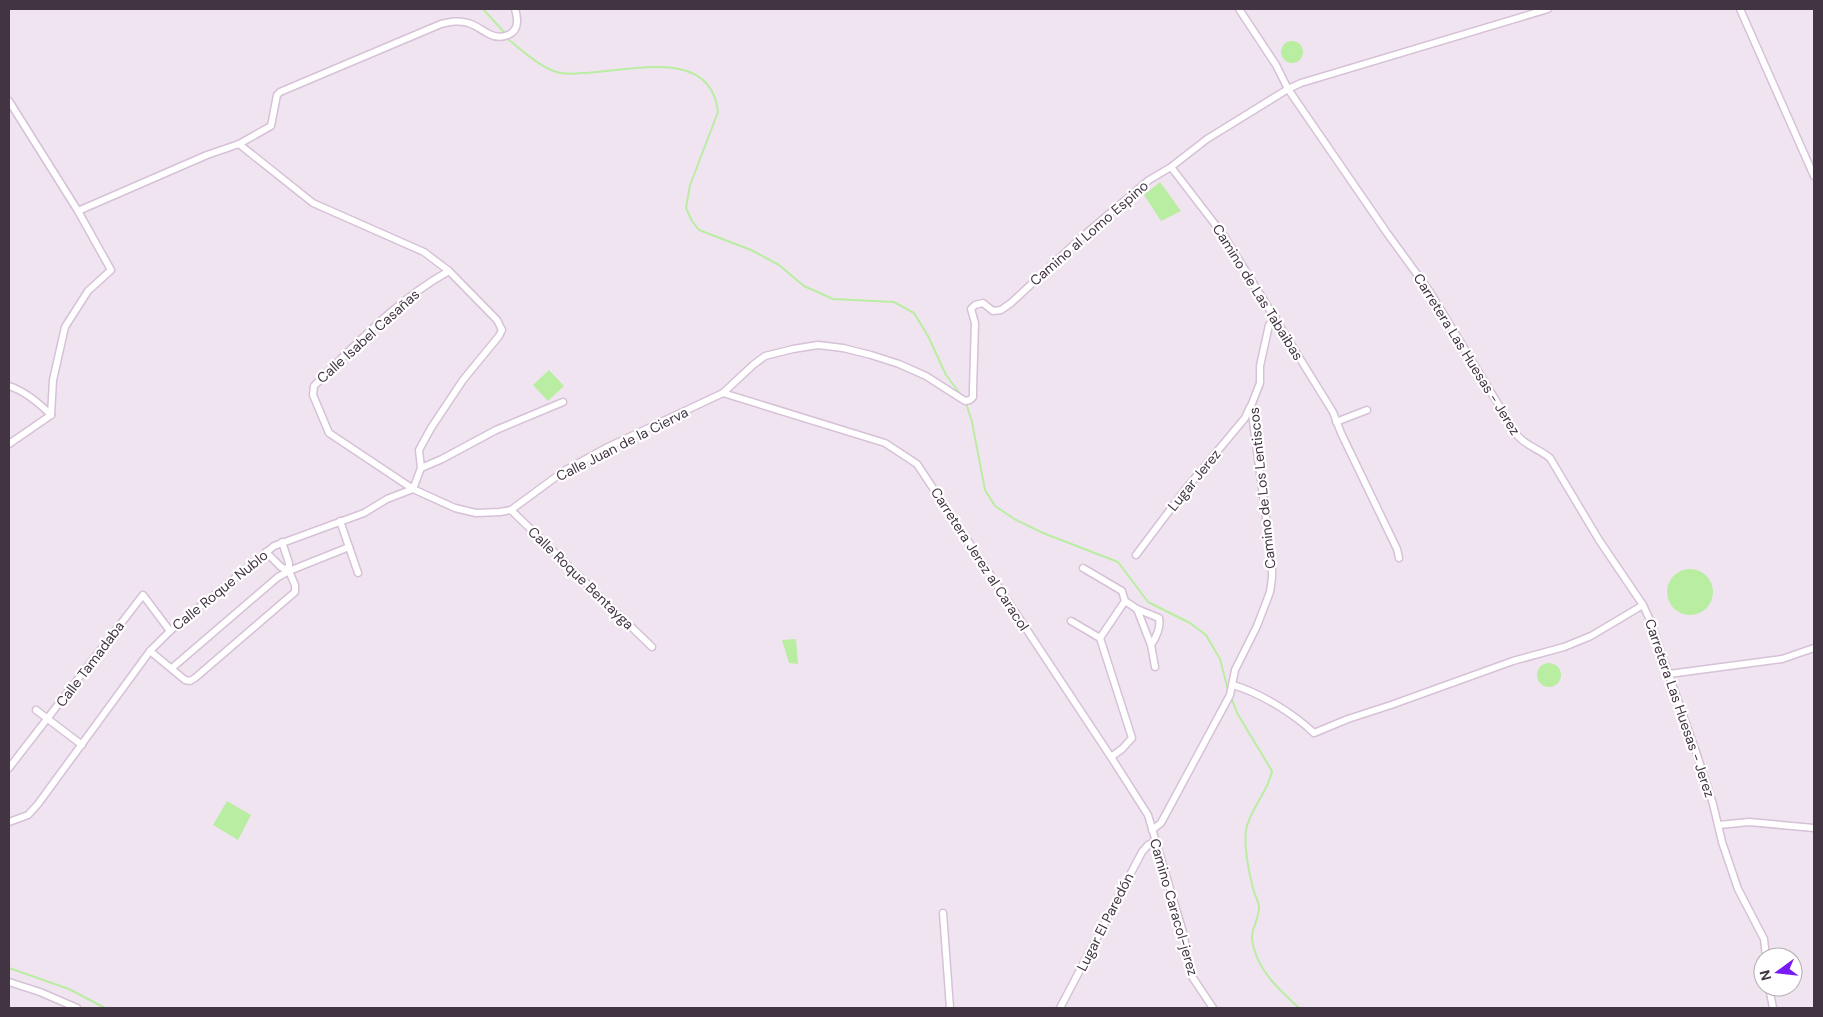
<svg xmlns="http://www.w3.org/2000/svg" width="1823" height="1017" font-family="'DM Sans',sans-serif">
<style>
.water{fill:#b9eda1}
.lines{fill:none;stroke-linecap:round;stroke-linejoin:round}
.stream{stroke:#b9eda1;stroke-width:2}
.street-casing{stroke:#d6c1d7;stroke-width:9}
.street{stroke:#fff;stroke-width:6}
.labels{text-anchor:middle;stroke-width:4.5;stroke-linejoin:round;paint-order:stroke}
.street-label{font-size:14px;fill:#423443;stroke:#fff}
</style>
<rect width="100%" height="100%" fill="#f1e4f1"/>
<g class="water">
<circle cx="1292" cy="52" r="11"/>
<path d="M1160,182l21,29 -20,10 -17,-26z"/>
<path d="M549,370l15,16 -16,15 -15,-16z"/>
<circle cx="1690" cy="592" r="23"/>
<path d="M796,639l2,25 -9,-1 -7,-23z"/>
<circle cx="1549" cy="675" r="12"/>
<path d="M227,801l24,14 -13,25 -25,-15z"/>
</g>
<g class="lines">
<g class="stream">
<path d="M483,9l21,23"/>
<path d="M509,40c14,11 34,30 52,33 46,7 149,-36 157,39l-28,73 -4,23 6,13 7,9 52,20 28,15 25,21 29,13 61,3 20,11 14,23 18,39 15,20"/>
<path d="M966,403l6,19 13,68 10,16 21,14 27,13 75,29 30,40 42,21 16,12 14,24 8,31"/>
<path d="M1231,697l6,16 35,58c-4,22 -22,37 -26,59 -2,15 2,39 6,54 1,7 5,14 7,22 1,11 -8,23 -7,33 3,29 27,51 47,69"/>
<path d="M9,968l60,21 36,19"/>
</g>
<defs>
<g id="street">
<path d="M1239,9l37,56 12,24 99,144 43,59 87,143c9,11 22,14 33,23l49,82 44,65 6,13 47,134 17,52 9,38 16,47 26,50 2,18"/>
<path d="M1740,9l74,167"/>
<path d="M9,101l69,110 33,59 -23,21 -23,36 -12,53 -2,35"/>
<path d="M239,144l32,-18 6,-31 3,-3 161,-68c9,-2 17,-4 27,-1 8,2 13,7 21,11 11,6 29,2 28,-14 0,-3 -1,-8 -2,-11"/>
<path d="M1171,167l53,69 109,176 8,21 56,116 2,9"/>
<path d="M449,271c-51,28 -94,74 -135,115l-1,9 16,38 84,56 42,19 21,5 24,-1 11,-2 53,-39 44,-24 115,-54 30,-28 12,-9 28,-7 25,-4 25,3 28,7 28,9 27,12 39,25 5,-1 3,-3v-8l2,-66 -4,-14 4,-4 8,-2 10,8 8,-1 10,-7 71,-66 67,-57 22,-13 36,-28 81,-50 13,-6 247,-74"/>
<path d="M9,386c16,5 30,17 42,29"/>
<path d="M723,393l162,50 32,21 194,293 37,58 35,117 8,43 22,33"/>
<path d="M1336,422l31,-12"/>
<path d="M9,444l42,-29"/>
<path d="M421,468l21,-9 54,-29 67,-28"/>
<path d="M511,510l141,137"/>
<path d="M340,521l18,52"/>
<path d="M266,552l15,15 8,4"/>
<path d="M1136,555l49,-65 60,-72 5,-11"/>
<path d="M1083,568l39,23 3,10 -25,37"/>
<path d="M1125,601l12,8 22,9c2,9 -3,20 -8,27"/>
<path d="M1137,609l14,36 4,22"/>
<path d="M1071,621l29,17 32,100 -10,11 -11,8"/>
<path d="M150,651l35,29 5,1 5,-3 100,-86v-7l-6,-14v-8l-7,-21"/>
<path d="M172,668l106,-91 11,-6 60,-24"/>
<path d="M1669,674l113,-15 32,-11"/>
<path d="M1233,685c27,8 60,28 81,48l34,-14 43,-14 122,-44 51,-14 27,-11 52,-31"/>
<path d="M36,710l46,35"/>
<path d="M9,768l134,-173 27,36"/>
<path d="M9,822l19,-7 10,-11 112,-153 20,-20 104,-85 90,-33 23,-14 26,-10 8,-21 -2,-18 12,-22 32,-48 36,-44 3,-6 -5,-10 -48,-49 -25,-19 -111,-49 -74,-59 -32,11 -129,56"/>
<path d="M1719,825l30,-3 65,6"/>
<path d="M1152,830l9,-7 69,-128 5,-25 22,-44 13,-34 2,-14v-15l-21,-157 9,-23v-17l9,-41 7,-7"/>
<path d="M943,913l7,95"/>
<path d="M9,982l31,10 37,16"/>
<path d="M1769,987l4,21"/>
<path d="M1060,1008l82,-156 6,-7 8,-4"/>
</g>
</defs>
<use href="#street" class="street-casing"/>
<use href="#street" class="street"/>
</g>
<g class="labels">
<g class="street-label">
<text transform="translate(1089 233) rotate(-41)" y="5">Camino al Lomo Espino</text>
<text transform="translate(1258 292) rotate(58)" y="5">Camino de Las Tabaibas</text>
<text transform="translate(368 336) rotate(-42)" y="5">Calle Isabel Casañas</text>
<text transform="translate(1467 354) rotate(58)" y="5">Carretera Las Huesas - Jerez</text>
<text transform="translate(622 444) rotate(-27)" y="5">Calle Juan de la Cierva</text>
<text transform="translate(1194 480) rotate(-51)" y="5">Lugar Jerez</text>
<text transform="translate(1262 488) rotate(-96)" y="5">Camino de Los Lentiscos</text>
<text transform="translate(980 559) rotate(57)" y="5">Carretera Jerez al Caracol</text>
<text transform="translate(581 578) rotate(44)" y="5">Calle Roque Bentayga</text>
<text transform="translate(220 590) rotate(-39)" y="5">Calle Roque Nublo</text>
<text transform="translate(90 664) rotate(-53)" y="5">Calle Tamadaba</text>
<text transform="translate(1680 708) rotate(71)" y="5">Carretera Las Huesas - Jerez</text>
<text transform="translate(1174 907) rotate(74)" y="5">Camino Caracol-jerez</text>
<text transform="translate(1105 922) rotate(-63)" y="5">Lugar El Paredón</text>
</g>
</g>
<rect width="1823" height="1017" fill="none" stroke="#423443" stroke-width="20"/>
<g transform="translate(1778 972) rotate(255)"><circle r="24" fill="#ffffff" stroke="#b3aeb4"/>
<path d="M0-4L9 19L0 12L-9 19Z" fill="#771af3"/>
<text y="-8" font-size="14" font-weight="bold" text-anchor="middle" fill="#423443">N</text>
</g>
</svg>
